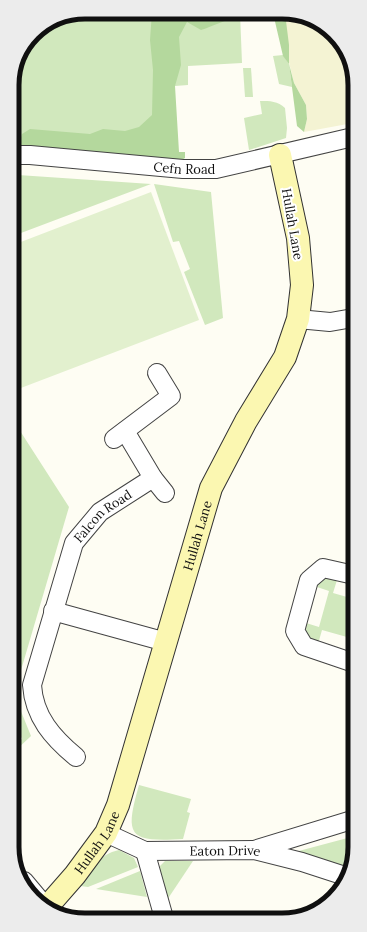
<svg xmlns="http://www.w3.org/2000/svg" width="367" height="932" font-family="Lora,serif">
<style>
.farmland{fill:#f4f3d3}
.green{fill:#d1e8bd}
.forest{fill:#b4d89d}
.pitch{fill:#e2f0ce}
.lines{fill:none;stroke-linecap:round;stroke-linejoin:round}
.street-casing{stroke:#434343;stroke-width:20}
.secondary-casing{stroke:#323232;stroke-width:24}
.street{stroke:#fff;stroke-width:18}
.secondary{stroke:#fbf7b1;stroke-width:22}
.labels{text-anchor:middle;stroke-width:4;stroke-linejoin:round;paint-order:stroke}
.street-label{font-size:13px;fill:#101010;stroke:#fff}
.rim{fill:none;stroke:#101010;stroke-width:5}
</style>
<rect width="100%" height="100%" fill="#fefdf3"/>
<path class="farmland" d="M277,13h20l37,20 19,33v57l-49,9 3,-13 -1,-14 -12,-22z"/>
<g class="green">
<path d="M85,12l84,1 -4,140 -153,-15c0,-36 -6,-81 24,-107 7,-6 38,-15 49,-19z"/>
<path d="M174,13h66l2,50 -54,3v19l-13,1z"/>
<path d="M283,55l6,9 3,23 -13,-3 -6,-28z"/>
<path d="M243,68h8l2,29h-8z"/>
<path d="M260,101c10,0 18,0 25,7l2,20 -1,10 -37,12 -5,-32 18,-4z"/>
<path d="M18,175l133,9 -138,52v-10l2,-5z"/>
<path d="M154,184l57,8 12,126 -18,7 -21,-53 6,-3 -11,-28 -6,1z"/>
<path d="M15,423l54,84 -55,187 17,42 -17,16v-8l8,-5 -8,-16v-53l4,-14 -4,-1 -1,-231z"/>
<path d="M326,577l11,3 -4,13 21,6v40l-32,-9 -4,14 -6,-2 -7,-8 1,-11 13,4 10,-36 -12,-4 2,-4z"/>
<path d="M139,785l52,14 -4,13 3,1 -7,26c-54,3 -59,-2 -44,-54z"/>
<path d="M355,836v16l-7,17 -53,-17z"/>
<path d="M119,850l15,8 4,9 -50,20 -8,-1c11,-16 19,-32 39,-36z"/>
<path d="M165,861h28l-30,45 -6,-37z"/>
<path d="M140,871l7,26 -51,-8z"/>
</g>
<g class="forest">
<path d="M152,12l119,1c-18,9 -19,5 -37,5 -3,0 -26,10 -33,12l-14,-8 -8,15 2,28 -6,21 4,66h6v6l-5,3 -159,-16 -1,-4 2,-7 8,-5 60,5 13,-5 22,2 14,-4 13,-12 1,-45 -3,-30z"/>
<path d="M273,13h12l4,32v19l5,19 12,22 1,14 -3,13 -7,-6 -8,-62 -6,-8z"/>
</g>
<path class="pitch" d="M151,192l48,128 -186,71v-146z"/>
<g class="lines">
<defs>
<g id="street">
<path id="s1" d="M12,155h18l153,14h33l137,-32"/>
<path d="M298,319l32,3 23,-4"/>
<path d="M125,431l28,47"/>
<path d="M114,439l57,-43 -14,-23"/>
<path d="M354,575l-31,-7 -14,12 -14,51 9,15 50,17"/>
<path d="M53,611l113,31"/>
<path id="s2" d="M76,757c-23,-19 -42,-40 -44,-72l42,-142 26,-31 53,-34 12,15"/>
<path id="s3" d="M106,833l39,18 109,-1 48,12 43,14"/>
<path d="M254,850l101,-31"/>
<path d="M145,851l19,67"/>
<path d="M24,881l21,25"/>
</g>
<g id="secondary">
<path id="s4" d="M47,907l28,-32 31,-42 12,-28 93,-317 35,-67 39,-64 13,-38 4,-34 -4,-47 -18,-83"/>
</g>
</defs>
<use href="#street" class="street-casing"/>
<use href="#secondary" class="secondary-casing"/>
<use href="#street" class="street"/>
<use href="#secondary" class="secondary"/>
</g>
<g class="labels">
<g class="street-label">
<text dy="5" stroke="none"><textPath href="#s1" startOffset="173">Cefn Road</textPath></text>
<text transform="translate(293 224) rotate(80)" y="5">Hullah Lane</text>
<text dy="5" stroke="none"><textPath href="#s2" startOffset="275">Falcon Road</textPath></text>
<text dy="5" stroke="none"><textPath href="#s4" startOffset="406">Hullah Lane</textPath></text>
<text dy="5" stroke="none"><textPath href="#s4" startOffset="82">Hullah Lane</textPath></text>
<text dy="5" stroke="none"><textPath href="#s3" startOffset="123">Eaton Drive</textPath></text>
</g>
</g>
<path d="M0 0H367V932H0ZM85 19H282A66 66 0 0 1 348 85V847A66 66 0 0 1 282 913H85A66 66 0 0 1 19 847V85A66 66 0 0 1 85 19Z" fill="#ececec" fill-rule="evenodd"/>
<path class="rim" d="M85 19H282A66 66 0 0 1 348 85V847A66 66 0 0 1 282 913H85A66 66 0 0 1 19 847V85A66 66 0 0 1 85 19Z"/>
</svg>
